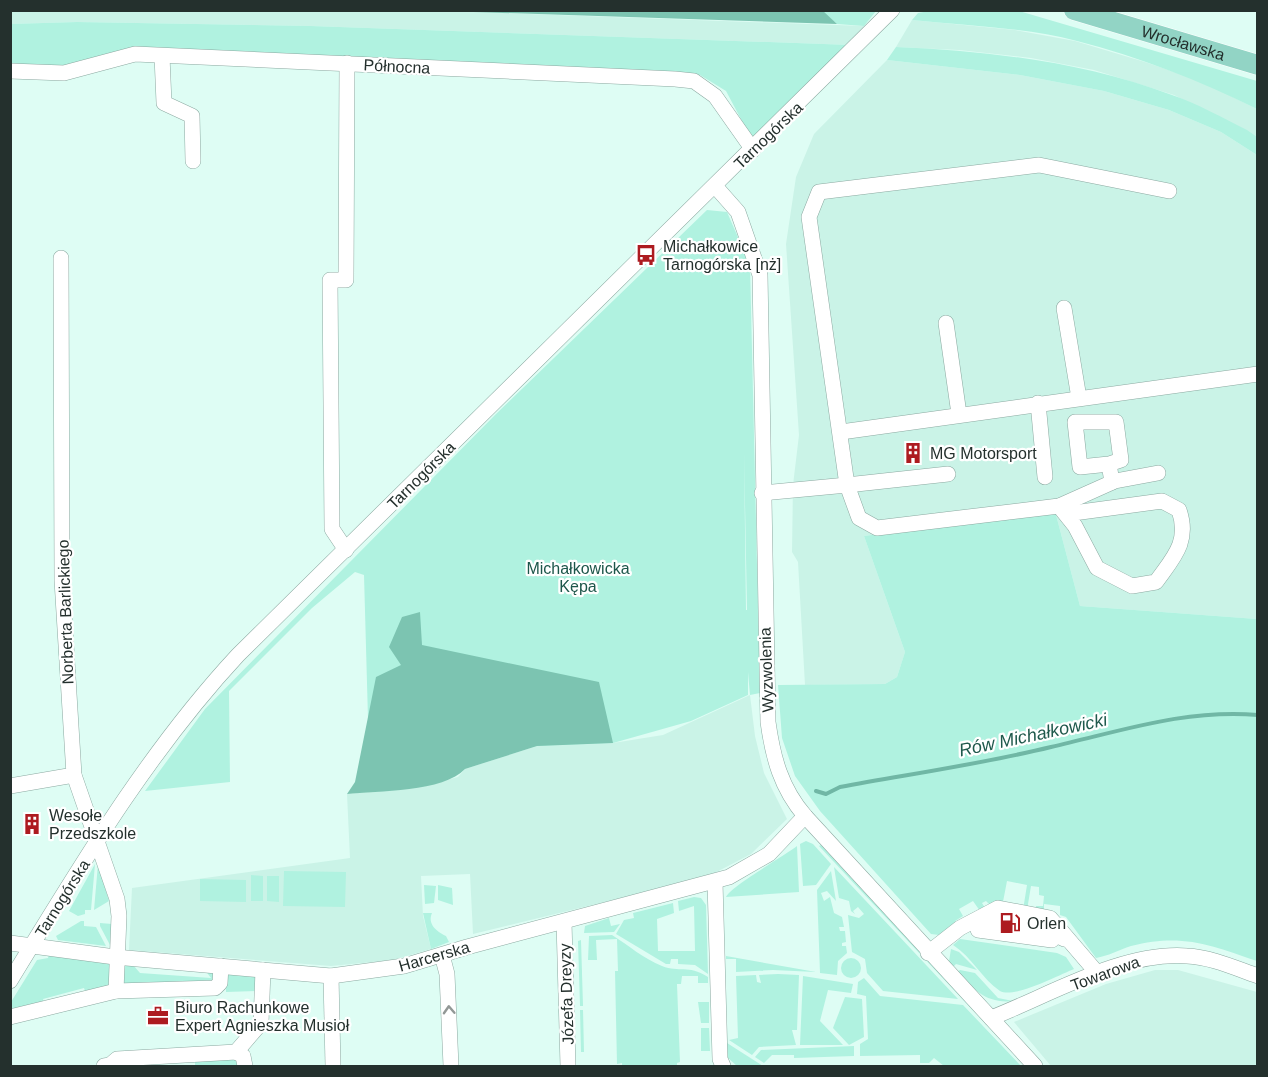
<svg xmlns="http://www.w3.org/2000/svg" width="1268" height="1077" font-family="Helvetica,sans-serif">
<style>
.built{fill:#caf3e7}
.green{fill:#b0f2e0;fill-rule:evenodd}
.forest{fill:#7cc4b1}
.lines{fill:none;stroke-linecap:round;stroke-linejoin:round}
.stream{stroke:#70b7a5;stroke-width:4}
.minor-casing{stroke:#8ca9a1;stroke-width:16}
.major-casing{stroke:#fff;stroke-width:21}
.minor{stroke:#fff;stroke-width:15}
.major{stroke:#92d4c5;stroke-width:20}
.oneway{stroke:#929896}
.labels{text-anchor:middle;stroke-width:4.5;stroke-linejoin:round;paint-order:stroke}
.street-label{font-size:16px;fill:#24302d;stroke:#fff}
.poi-label{font-size:16px;fill:#24302d;stroke:#fff;text-anchor:start}
.park-label{font-size:16px;fill:#1c564a;stroke:#fff}
.water-label{font-size:18px;font-style:italic;fill:#1f594c;stroke:#fff}
</style>
<rect width="100%" height="100%" fill="#defdf4"/>
<g class="built">
<path d="M10,11h434l420,15 -13,19 -540,-19 -234,-4 -66,2z"/>
<path d="M912,20l103,10 60,11 70,21 56,19 56,28v28l-83,-42 -80,-25 -63,-12 -72,-8 -63,-3z"/>
<path d="M887,60l133,15 84,16 65,19 52,22 36,23v464l-177,-13 -25,-95 -191,25 41,116 -8,25 -12,7 -80,1 -7,-123 -6,-10 1,-67 6,-50 -13,-191 10,-67 18,-43z"/>
<path d="M750,695l5,41 9,37 23,46 -36,35 -44,23 -234,57 -3,-60 -49,2 2,40 8,33 -38,11 -62,6 -202,-16 3,-62 218,-30 -3,-64 67,-6 44,-11 7,-8 72,-23 76,-3 50,-8z"/>
<path d="M1155,970h23l79,22v74h-206l-37,-44 92,-38z"/>
</g>
<g class="green">
<path d="M935,10l84,1 238,70v28c-58,-29 -118,-52 -180,-68 -54,-14 -110,-15 -165,-21l6,-7z"/>
<path d="M822,11h54l-12,15 -27,-2z"/>
<path d="M77,22l234,4 540,19 -100,93 -25,-47 -26,-16 -513,-22 -123,15 -53,-3 -1,-41z"/>
<path d="M896,47c95,4 187,15 276,48 26,9 51,23 75,35l10,7v18l-36,-23 -52,-22 -65,-19 -84,-16 -133,-15z"/>
<path d="M707,210l20,2 23,53 10,428 -10,2 -2,-23v23l-57,26 -78,22 -76,3 -42,8 -92,34 -33,3 -6,-216 -9,-3 -43,36 -83,83 1,91 -85,9 60,-82 291,-295zM744,451l3,159h-1z"/>
<path d="M1055,511l25,95 177,13v342c-47,-16 -75,-28 -126,-15 -12,4 -23,10 -35,12l-30,-41 -6,-2v-9l-16,-2v9l-9,-1 1,-6h7l1,-10 -5,-1v-8l-8,-1 -4,24h-4l4,-25 -20,-4 -5,26 -12,-2 -4,-4 -4,2 3,5 -5,3 -7,-10 -14,8 4,7 -8,5 2,4 -18,10 -8,-1 -111,-123 -25,-35 -13,-38 -4,-53 107,-1 12,-7 8,-25 -41,-116z"/>
<path d="M806,841l7,3 18,20 -15,21 -13,1 -3,-42z"/>
<path d="M821,845l190,206 -192,-205z"/>
<path d="M797,846l2,46 -73,5c4,-10 58,-41 71,-51z"/>
<path d="M95,864l-4,46h-6v4l-7,2 -9,-5z"/>
<path d="M98,864l11,37 -15,9z"/>
<path d="M834,867l124,132 -75,-8 -16,-18 -2,-14 -13,-7 -4,-37 11,3 5,-4 -6,-7 -5,4 2,3 -4,-3 -2,-10 -10,-3z"/>
<path d="M284,871l62,1 -1,35 -62,-1z"/>
<path d="M831,871l5,30 -9,-10 -6,2 3,8 6,-4 4,16 8,4 2,10h-5l1,4h5l1,11 -4,1v3h4l1,7 -9,8 -1,14 -17,-2 -3,-83z"/>
<path d="M251,875l12,1v25h-12z"/>
<path d="M267,876h12v26l-12,-1z"/>
<path d="M200,879l46,1v22l-46,-1z"/>
<path d="M424,885l12,1 -2,17 -9,1z"/>
<path d="M438,885l14,3 1,17 -15,-5z"/>
<path d="M694,897l7,1 5,7 2,69 -13,-9 -17,-1v-5h-7l-1,5h-4l-50,-30 8,-14 10,-2 -1,-5 40,-10 1,10 -17,6 1,32h37l-1,-45 -15,5 -1,-10z"/>
<path d="M423,913h9c-5,11 5,19 14,23l3,6 -18,7z"/>
<path d="M609,918l2,8 9,-2 -6,8 -30,1 1,-7z"/>
<path d="M81,921h3v5l12,1 10,19 -48,-6 -2,-4z"/>
<path d="M100,923l12,1 -2,21 -10,-19z"/>
<path d="M612,935c16,10 32,24 50,31 18,7 25,-2 46,11v6h-10v-7h-16l-1,8h-4l3,78 -3,1v3h-55v-3l-5,1 -2,-93h3l-1,-32 -21,1 1,20h-9l1,-24z"/>
<path d="M960,939l97,14 9,4 8,12c-15,6 -60,30 -74,22 -18,-12 -28,-34 -47,-46z"/>
<path d="M581,940l2,66h-3l-2,-65z"/>
<path d="M951,949l8,3 18,18 -21,-6 -3,3 -4,-6z"/>
<path d="M49,954l60,9 1,23 -23,10 -3,-8 -41,11 2,8 -34,8v-13l26,-42 11,-2z"/>
<path d="M726,956l90,16 -43,-2 -37,2v-13h-10z"/>
<circle cx="851" cy="968" r="10"/>
<path d="M126,965h7l7,8 71,5 -6,-8 12,1 -3,11 -90,5 -5,-15z"/>
<path d="M960,970l15,3 23,25 15,3c-26,3 -39,-11 -56,-29z"/>
<path d="M226,972l29,3 4,16 -33,1z"/>
<path d="M778,974l21,1 -2,55h-5l4,15 -37,2 -7,8 -23,-15 9,-2 -2,-62 20,-1 1,7 4,1 -2,-8z"/>
<path d="M803,976l50,8 -2,9 -23,-3 -8,31 23,24h-43z"/>
<path d="M864,978l16,18 83,9 58,61h-77l-10,-8 -5,5h-9v-8l-60,1v-12l8,-5 -2,-43 -9,-2 1,-12z"/>
<path d="M845,997l17,2 2,38 -15,8 -16,-17z"/>
<path d="M698,1002h11v21h-8z"/>
<path d="M580,1010h3l1,42h-3z"/>
<path d="M701,1028h8l1,23h-9z"/>
<path d="M725,1043h2l36,23h-26l-10,-9z"/>
<path d="M854,1046v10l-60,2v-3h-22l-8,8 -9,-6 6,-7z"/>
<path d="M195,1057h39l8,9h-47z"/>
</g>
<g class="forest">
<path d="M822,10l15,14 -393,-13v-1z"/>
<path d="M420,612l2,33 177,37 14,61 -76,3 -72,23c-21,23 -88,22 -118,25l8,-12 21,-105 25,-12 -12,-18 13,-30z"/>
</g>
<g class="lines">
<path class="stream" d="M816,791l10,3 14,-7c70,-13 142,-23 211,-40 71,-16 133,-38 207,-32"/>
<defs>
<g id="minor">
<path d="M162,56l2,47 28,13 1,45"/>
<path d="M10,71l54,2 71,-19 540,25 19,2 21,15 38,54"/>
<path d="M715,186l23,26 22,63 8,447c5,36 13,66 37,94l230,250"/>
<path d="M61,258l1,322 12,195 43,124 2,17 -3,75"/>
<path d="M1064,308l15,90"/>
<path d="M946,323l13,91"/>
<path d="M1038,403l7,74"/>
<path d="M841,432l417,-58"/>
<path d="M1109,464l12,-4 -5,-38h-41l5,45 29,-3 3,18"/>
<path d="M948,474l-101,11 -38,-268 10,-25 220,-27 130,26"/>
<path d="M762,493l85,-8 12,33 18,10 182,-22 56,-25 43,-8"/>
<path d="M1059,506l16,20 22,42 35,18 24,-4c17,-24 34,-40 23,-72l-17,-9 -96,13"/>
<path d="M346,550l-14,-21 -2,-249h16l1,-217"/>
<path d="M10,786l64,-11"/>
<path d="M715,882l5,177 3,7"/>
<path d="M564,922l4,144"/>
<path d="M975,925c31,-6 61,-1 89,14"/>
<path d="M978,930l74,10"/>
<path d="M10,943l105,14 216,19 73,-10 63,-19 262,-70 40,-23 36,-38"/>
<path d="M928,953l32,-25 38,-20 52,10 48,56"/>
<path d="M442,955l5,19 4,92"/>
<path d="M331,976l2,90"/>
<path d="M10,981c70,-114 137,-228 228,-326l654,-645"/>
<path d="M10,1017l106,-26 99,-3 5,-5 1,-17"/>
<path d="M991,1018c59,-23 132,-67 196,-62 24,1 48,12 71,20"/>
<path d="M236,1052l7,4 2,10"/>
<path d="M104,1066l6,-1 7,-6 119,-7 25,-29 2,-53"/>
</g>
<g id="major">
<path id="s1" d="M1074,10l184,55"/>
</g>
</defs>
<use href="#minor" class="minor-casing"/>
<use href="#major" class="major-casing"/>
<use href="#minor" class="minor"/>
<use href="#major" class="major"/>
</g>
<defs><path id="oneway-chevron" d="M-2-3.5L2.5 0L-2 3.5" fill="none" stroke-width="1.6" stroke-linecap="round" stroke-linejoin="round" transform="scale(1.5)"/></defs>
<use class="oneway" href="#oneway-chevron" transform="translate(449 1010) rotate(-93)"/>
<defs>
<symbol id="bus-bare" viewBox="-9 -9 18 18"><path d="M-5-6H5V4H4V6H2V4H-2V6H-4V4H-5ZM-3.5-4V0h7V-4ZM-3.5 1.2v1.5H-2V1.2ZM2 1.2v1.5H3.5V1.2Z" fill="#ad1b20" stroke="#fff" stroke-width="2.5" paint-order="stroke"/></symbol>
<symbol id="building-bare" viewBox="-9 -9 18 18"><path d="M-4-6H4V6H1V3H-1V6H-4ZM-2.5-4.3h1.7v1.8h-1.7ZM.8-4.3h1.7v1.8H.8ZM-2.5-1h1.7V.8h-1.7ZM.8-1h1.7V.8H.8Z" fill="#ad1b20" stroke="#fff" stroke-width="2.5" paint-order="stroke"/></symbol>
<symbol id="fuel-bare" viewBox="-9 -9 18 18"><path d="M-5.5-6h7V0h2V4h1.3V-2.5L3-4.5l.8-.8L6-3V5H2.5V1h-1V6h-7ZM-4.2-4.7v3.2H.2V-4.7Z" fill="#ad1b20" stroke="#fff" stroke-width="2.5" paint-order="stroke"/></symbol>
<symbol id="office-bare" viewBox="-9 -9 18 18"><path d="M-6-3h4V-5.5h4V-3h4V5H-6ZM-1-4.5V-3h2v-1.5ZM-6 0V1H6V0Z" fill="#ad1b20" stroke="#fff" stroke-width="2.5" paint-order="stroke"/></symbol>
</defs>
<g fill-rule="evenodd">
<use href="#bus-bare" x="631" y="240" width="30" height="30"/>
<use href="#building-bare" x="898" y="438" width="30" height="30"/>
<use href="#building-bare" x="17" y="809" width="30" height="30"/>
<use href="#fuel-bare" x="995" y="908" width="30" height="30"/>
<use href="#office-bare" x="143" y="1001" width="30" height="30"/>
</g>
<g class="labels">
<g class="street-label">
<text dy="6" stroke="none"><textPath href="#s1" startOffset="114">Wrocławska</textPath></text>
<text transform="translate(397 66) rotate(3)" y="6">Północna</text>
<text transform="translate(768 135) rotate(-44)" y="6">Tarnogórska</text>
<text transform="translate(421 475) rotate(-45)" y="6">Tarnogórska</text>
<text transform="translate(65 612) rotate(-92)" y="6">Norberta Barlickiego</text>
<text transform="translate(766 670) rotate(-92)" y="6">Wyzwolenia</text>
<text transform="translate(62 898) rotate(-58)" y="6">Tarnogórska</text>
<text transform="translate(434 956) rotate(-16)" y="6">Harcerska</text>
<text transform="translate(1105 973) rotate(-20)" y="6">Towarowa</text>
<text transform="translate(566 994) rotate(-92)" y="6">Józefa Dreyzy</text>
</g>
<g class="poi-label">
<text x="663" y="252">Michałkowice<tspan x="663" dy="18">Tarnogórska [nż]</tspan></text>
<text x="930" y="459">MG Motorsport</text>
<text x="49" y="821">Wesołe<tspan x="49" dy="18">Przedszkole</tspan></text>
<text x="1027" y="929">Orlen</text>
<text x="175" y="1013">Biuro Rachunkowe<tspan x="175" dy="18">Expert Agnieszka Musioł</tspan></text>
</g>
<g class="park-label">
<text x="578" y="574">Michałkowicka<tspan x="578" dy="18">Kępa</tspan></text>
</g>
<g class="water-label">
<text transform="translate(1033 735) rotate(-12)" y="6">Rów Michałkowicki</text>
</g>
</g>
<rect width="1268" height="1077" fill="none" stroke="#24302d" stroke-width="24"/>
</svg>
